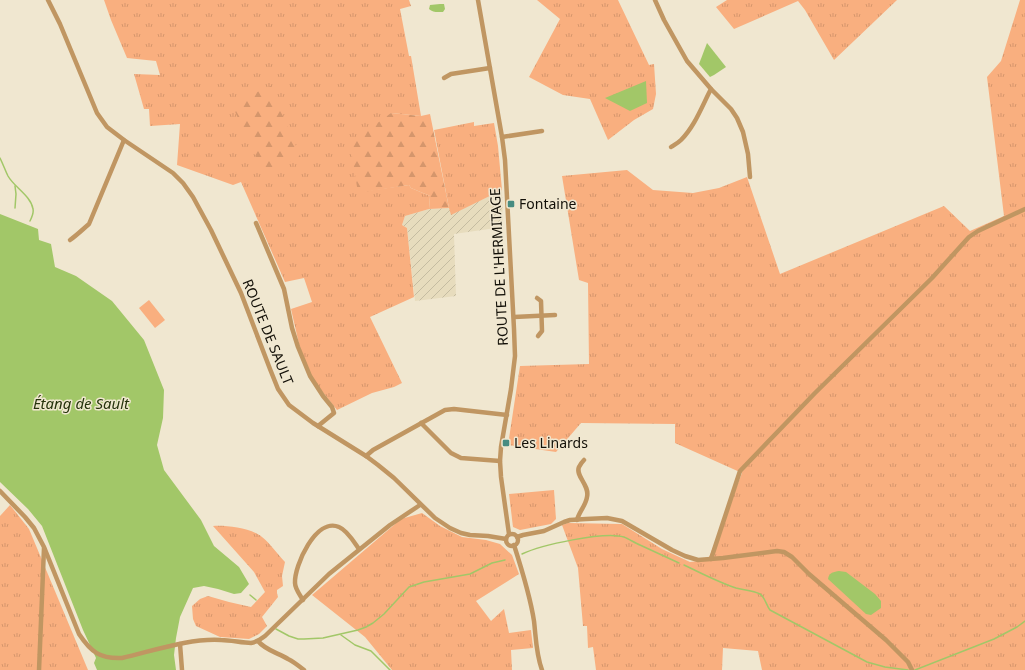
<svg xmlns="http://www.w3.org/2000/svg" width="1025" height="670" font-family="'Noto Sans',sans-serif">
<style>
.industrial{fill:url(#industrial-furrows)}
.grass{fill:url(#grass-tufts)}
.forest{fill:url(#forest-firs)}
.garden{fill:#f9af7f}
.water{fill:#a2c768}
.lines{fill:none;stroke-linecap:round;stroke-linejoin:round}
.stream{stroke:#a2c768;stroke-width:1.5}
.minor{stroke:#c09662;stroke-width:4.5}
.poi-dot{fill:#478c81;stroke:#f0e7d0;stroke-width:1.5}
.labels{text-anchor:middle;stroke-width:3;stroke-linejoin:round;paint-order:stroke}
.poi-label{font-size:14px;fill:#131008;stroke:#f0e7d0;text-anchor:start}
.street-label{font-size:14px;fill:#131008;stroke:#f0e7d0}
.water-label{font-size:15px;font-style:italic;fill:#26340c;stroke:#f0e7d0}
</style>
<defs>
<pattern id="industrial-furrows" width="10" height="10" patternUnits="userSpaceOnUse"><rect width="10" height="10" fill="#e7dcbd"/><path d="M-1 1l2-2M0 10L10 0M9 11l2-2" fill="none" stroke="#c5bca1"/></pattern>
<pattern id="grass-tufts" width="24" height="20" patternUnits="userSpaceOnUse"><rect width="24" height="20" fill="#f9af7f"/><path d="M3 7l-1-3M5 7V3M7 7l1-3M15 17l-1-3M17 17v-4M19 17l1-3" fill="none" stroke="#d5966c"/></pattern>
<pattern id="forest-firs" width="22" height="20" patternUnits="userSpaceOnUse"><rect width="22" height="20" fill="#f9af7f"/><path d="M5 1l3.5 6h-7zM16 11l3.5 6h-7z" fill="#d5966c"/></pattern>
</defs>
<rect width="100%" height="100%" fill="#f0e7d0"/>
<path class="industrial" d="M502,190l1,37 -49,7 2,62 -41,5 -8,-73 -5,-3 3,-9 24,-7 20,-1 3,6z"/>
<g class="grass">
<path d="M104,0h305l2,6 -11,3 9,47h2l10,60 -30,-3 -32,79 50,-7 2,3 19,8 -1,13 -24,7 -3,9 5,3 7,69 -44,20 32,66 -8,4 -22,6 -35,17 -28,-35 -10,-31 -8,-35 21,-7 -8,-24 -19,4 -44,-100 -8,3 -56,-20 3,-41 -30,2 -1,-17h-5l-10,-35 26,1 -4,-14 -29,-3 -16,-38z"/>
<path d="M537,0h81l31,65 5,-1 2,30 -3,15 -19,11 -26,20 -18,-41 -27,-4 -34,-18 31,-58z"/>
<path d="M727,0h170l-63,60 -29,-50 -7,-9 -64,28 -18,-22z"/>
<path d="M1020,0h5v670h-263l-4,-19 -35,-3 -1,22h-126l-3,-23 -5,1 -1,-22h-4l-5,-58 -16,-43 6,-2 54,1 40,25 28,13 18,-2 34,-87 -67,-30v-19l-94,-1 -25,29 -48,-7 12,-79 69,-2 -1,-81 -9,-3 -17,-104 65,-6 26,20 40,3 26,-5 28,-11 33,97 164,-68 26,25 34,-15 -17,-139 14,-16z"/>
<path d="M474,122v4l20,-3 4,23 4,44 -51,25 -2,-7 -15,-78z"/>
<path d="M554,490l2,29 -5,5 -31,6 -7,-3 -4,-33z"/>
<path d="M10,505l19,24 59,141h-88v-154z"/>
<path d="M422,513l18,13 22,11 24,3 14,4 12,11 7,19 -43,27 15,20 13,-12 5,24 22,-3 2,18 -22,2 1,20h-120l-27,-33 -53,-42 89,-76z"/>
<path d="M213,526c13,-1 38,2 49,11 7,5 16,18 23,25l-3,14 1,10 -6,4v3l1,4 -16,20 5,9 -8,8 -10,5 -29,-2 -24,-11 -3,-7 -1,-13 8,-7 8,-3 21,6 22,5 14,-15 -11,-20z"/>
</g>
<g class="forest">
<path d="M271,86l30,72 -39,12 -31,-67z"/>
<path d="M391,113l30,3 9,-2 19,94 -20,1 1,-13 -19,-8 -2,-3 -51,8 -8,-50z"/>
</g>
<path class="garden" d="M149,300l16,20 -10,8 -16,-20z"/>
<g class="water">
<path d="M440,4h4l1,5 -2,3c-5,0 -10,1 -14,-3l1,-4z"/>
<path d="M707,43l19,24 -12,8 -4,2 -11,-13z"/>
<path d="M646,81l1,22 -17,8 -25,-13z"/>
<path d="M0,214l38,15 1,11 12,4 4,23 21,9 36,25 32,39 20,50 -1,28 -6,27 7,25 37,50 13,26 25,21 10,17 -8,9 -7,1 -16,-5 -14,-3 -11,2 -13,29 -4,21 -2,17 2,15h-79l-3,-7 2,-5 -13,-28 -41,-104 -14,-17 -28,-27z"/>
<path d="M839,571l7,1 29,22 6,7v7l-10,7 -5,-1 -38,-35c1,-7 6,-7 11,-8z"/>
</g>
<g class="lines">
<g class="stream">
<path d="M0,158c3,6 5,12 8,18 6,11 23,20 25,33 1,4 -1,8 -3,12"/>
<path d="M15,208l1,-14 -1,-8"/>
<path d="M522,554c19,-9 82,-23 102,-17 5,2 11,6 16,8 13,6 26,12 39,18"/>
<path d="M684,565c17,8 34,17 52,23 7,2 17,2 24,6 5,3 6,11 10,16l97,52 18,5 23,3"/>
<path d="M250,595l6,5"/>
<path d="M276,629l13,7 9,3h6l19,-1 35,-8 8,-3 7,-4 11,-9 25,-27 15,-5 46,-8 22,-11 13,-3"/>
<path d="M341,635l14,10 16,6 19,19"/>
<path d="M915,670l79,-31 23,-12 8,-6"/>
</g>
<g class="minor">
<path d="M48,0l12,24 37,89 10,14 17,13 49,33 10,10 10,14 18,33 30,63 29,76 8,20 11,16 24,18 53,33 12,9 16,13 41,40 15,10 11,5 9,2 18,1 18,3"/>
<path d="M478,0l24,137 3,23 9,169 1,27 -4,33 -10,58 -1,14 1,16 8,57"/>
<path d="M655,0l9,20 23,41 24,28 20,20 6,9 6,14 5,22 2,23"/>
<path d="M444,78l7,-4 39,-6"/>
<path d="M502,137l40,-6"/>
<path d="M671,147c3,-2 7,-4 10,-7 14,-14 21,-34 30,-51"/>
<path d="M256,223l28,66 8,39 6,19 12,29 13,20 9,11 2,6 -16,13"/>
<path d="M70,240c7,-5 12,-10 19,-16l35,-84"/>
<path d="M537,298l4,3 1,30 -4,5"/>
<path d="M514,317l41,-2"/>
<path d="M421,423l30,30 10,5 39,3"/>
<path d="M366,456l7,-6 72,-40 9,-1 53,6"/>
<path d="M0,491l25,26 9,11 10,19 35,87c12,18 21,25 43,24 31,-7 67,-20 99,-18 10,0 21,3 30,3 6,-1 10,-4 14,-7l64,-62 61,-49 30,-20"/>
<path d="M577,520c2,-8 9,-15 10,-23 3,-12 -12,-21 -8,-30 1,-2 3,-5 5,-7"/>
<circle cx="512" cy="540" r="6"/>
<path d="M517,537l6,-2 21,-4 20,-9 6,-2 16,-1 21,-1 15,3 50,29 13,6 13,4 25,-2 54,-7 7,1 8,5 17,17 77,66 22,22 4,8"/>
<path d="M514,545c8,25 16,50 20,76 2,17 2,33 8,49"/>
<path d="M711,559l29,-88 75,-78 117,-115 37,-41 9,-6 47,-22"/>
<path d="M303,600c-3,-5 -8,-11 -8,-17 -1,-17 21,-66 44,-56 8,3 15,15 20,22"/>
<path d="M258,641c7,9 20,12 30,18 6,3 11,7 16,11"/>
<path d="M180,644l2,26"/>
<path d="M39,670l5,-122"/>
</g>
</g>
<g class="poi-dot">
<rect x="507" y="200" width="8" height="8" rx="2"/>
<rect x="502" y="439" width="8" height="8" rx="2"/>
</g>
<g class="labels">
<g class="poi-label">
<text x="519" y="209">Fontaine</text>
<text x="514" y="448">Les Linards</text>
</g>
<g class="street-label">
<text transform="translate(499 267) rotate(-93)" y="5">ROUTE DE L'HERMITAGE</text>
<text transform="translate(268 332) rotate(68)" y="5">ROUTE DE SAULT</text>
</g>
<g class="water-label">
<text x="81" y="409">Étang de Sault</text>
</g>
</g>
</svg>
